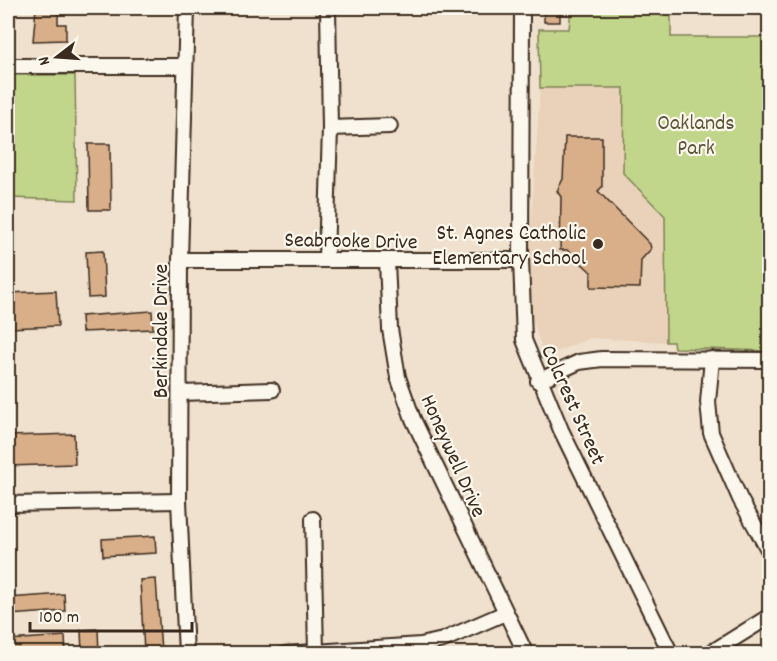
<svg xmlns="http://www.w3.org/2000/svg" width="777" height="661" font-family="Dekko,sans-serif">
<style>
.built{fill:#e9d2b9}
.green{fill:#c1d68b;stroke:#7e8054;stroke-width:1.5}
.building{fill:#d8af89;stroke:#3b2a1e;stroke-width:1.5}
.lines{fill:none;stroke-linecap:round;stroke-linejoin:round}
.minor-casing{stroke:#3b2a1e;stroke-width:18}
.minor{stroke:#fbf7ec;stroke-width:14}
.poi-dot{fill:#3b2a1e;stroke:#fbf7ec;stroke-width:2}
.labels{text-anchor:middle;stroke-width:4.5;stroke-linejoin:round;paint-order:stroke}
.park-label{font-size:22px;fill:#5c5539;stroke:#fbf7ec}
.poi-label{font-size:22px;fill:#3b2a1e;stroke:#fbf7ec;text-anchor:end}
.street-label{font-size:22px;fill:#3b2a1e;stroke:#fbf7ec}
</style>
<rect width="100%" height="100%" fill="#f0e1ce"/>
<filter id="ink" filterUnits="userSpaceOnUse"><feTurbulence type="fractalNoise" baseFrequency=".0167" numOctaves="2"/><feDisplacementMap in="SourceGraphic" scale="12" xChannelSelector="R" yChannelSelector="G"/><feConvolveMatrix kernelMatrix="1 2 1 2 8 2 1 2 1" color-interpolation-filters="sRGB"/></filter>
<g filter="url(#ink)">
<path class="built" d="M540,88h84l-1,85 42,43 1,126 -76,-4 -46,19 -15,-49 -1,-36z"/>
<g class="green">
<path d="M571,8h100v29h98v314l-95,-3 -1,-6h-7l-1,-126 -42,-43 1,-85h-84l-1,-59h30z"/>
<path d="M8,75h67l2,125 -69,-2z"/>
</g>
<g class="building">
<path d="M36,8h22v16h8v16l-33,1z"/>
<path d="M544,8h24l-8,6v8h-16z"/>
<path d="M565,137h37v50l-4,4 52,53 1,5 -10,11 -1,28 -49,-1v-15l-24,-22h-7l1,-53 -4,-6 6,-12z"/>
<path d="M88,144h22l1,66h-22z"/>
<path d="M103,251l2,46 -17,1 -2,-46z"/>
<path d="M56,291l2,35 -50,2v-35z"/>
<path d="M152,311l1,18 -71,3 -1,-16z"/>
<path d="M74,434l1,30 -67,2v-30z"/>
<path d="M155,536l1,17 -53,3 -1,-17z"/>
<path d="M156,579l5,72 -17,1 -4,-72z"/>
<path d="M64,594l1,17 -56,4 -1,-17z"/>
<path d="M98,629l1,25h-17l-1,-24z"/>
<path d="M65,636l1,18h-58v-14z"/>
</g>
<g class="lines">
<defs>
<g id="minor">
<path d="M522,8l-1,252 3,80 37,90 110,224"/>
<path d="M8,66h177"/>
<path d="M330,128l60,-2"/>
<path d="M326,258l4,-130 -2,-120"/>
<path d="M180,260h341"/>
<path d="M387,261l3,68 8,48 15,42 113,235"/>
<path d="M712,359l-4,43 3,31 29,66 30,54"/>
<path d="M538,381l41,-19 23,-3 168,1"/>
<path d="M181,393l91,-3"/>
<path d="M8,504l171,-3"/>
<path d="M313,519l3,133"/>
<path d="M186,654l-7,-153 1,-241 7,-252"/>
<path d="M285,654l136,-9 22,-5 62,-27"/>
<path d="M709,654l61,-38"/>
</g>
</defs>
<use href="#minor" class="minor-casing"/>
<use href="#minor" class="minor"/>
</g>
</g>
<circle class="poi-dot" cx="598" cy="244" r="6"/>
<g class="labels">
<g class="park-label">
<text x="696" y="129">Oaklands<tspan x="696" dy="25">Park</tspan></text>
</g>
<g class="poi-label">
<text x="586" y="239">St. Agnes Catholic<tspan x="586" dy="25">Elementary School</tspan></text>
</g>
<g class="street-label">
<text transform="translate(351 239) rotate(1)" y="8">Seabrooke Drive</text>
<text transform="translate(159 331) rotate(-90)" y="8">Berkindale Drive</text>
<text transform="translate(575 404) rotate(66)" y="8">Colcrest Street</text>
<text transform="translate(455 455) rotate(66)" y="8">Honeywell Drive</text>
</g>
</g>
<rect width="777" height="661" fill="none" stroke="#fbf7ec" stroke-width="30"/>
<rect x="15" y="15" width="747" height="631" fill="none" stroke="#3b2a1e" stroke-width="2" filter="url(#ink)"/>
<g transform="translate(57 57) rotate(253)" stroke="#fbf7ec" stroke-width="4.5" paint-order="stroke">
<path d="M0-4.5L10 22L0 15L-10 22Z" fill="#3b2a1e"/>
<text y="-9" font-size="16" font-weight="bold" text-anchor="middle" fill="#3b2a1e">N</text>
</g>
<path d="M30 622v9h162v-9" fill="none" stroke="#3b2a1e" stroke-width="3"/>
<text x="39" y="622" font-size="18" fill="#3b2a1e" stroke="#fbf7ec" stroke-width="4.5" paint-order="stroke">100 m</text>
</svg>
